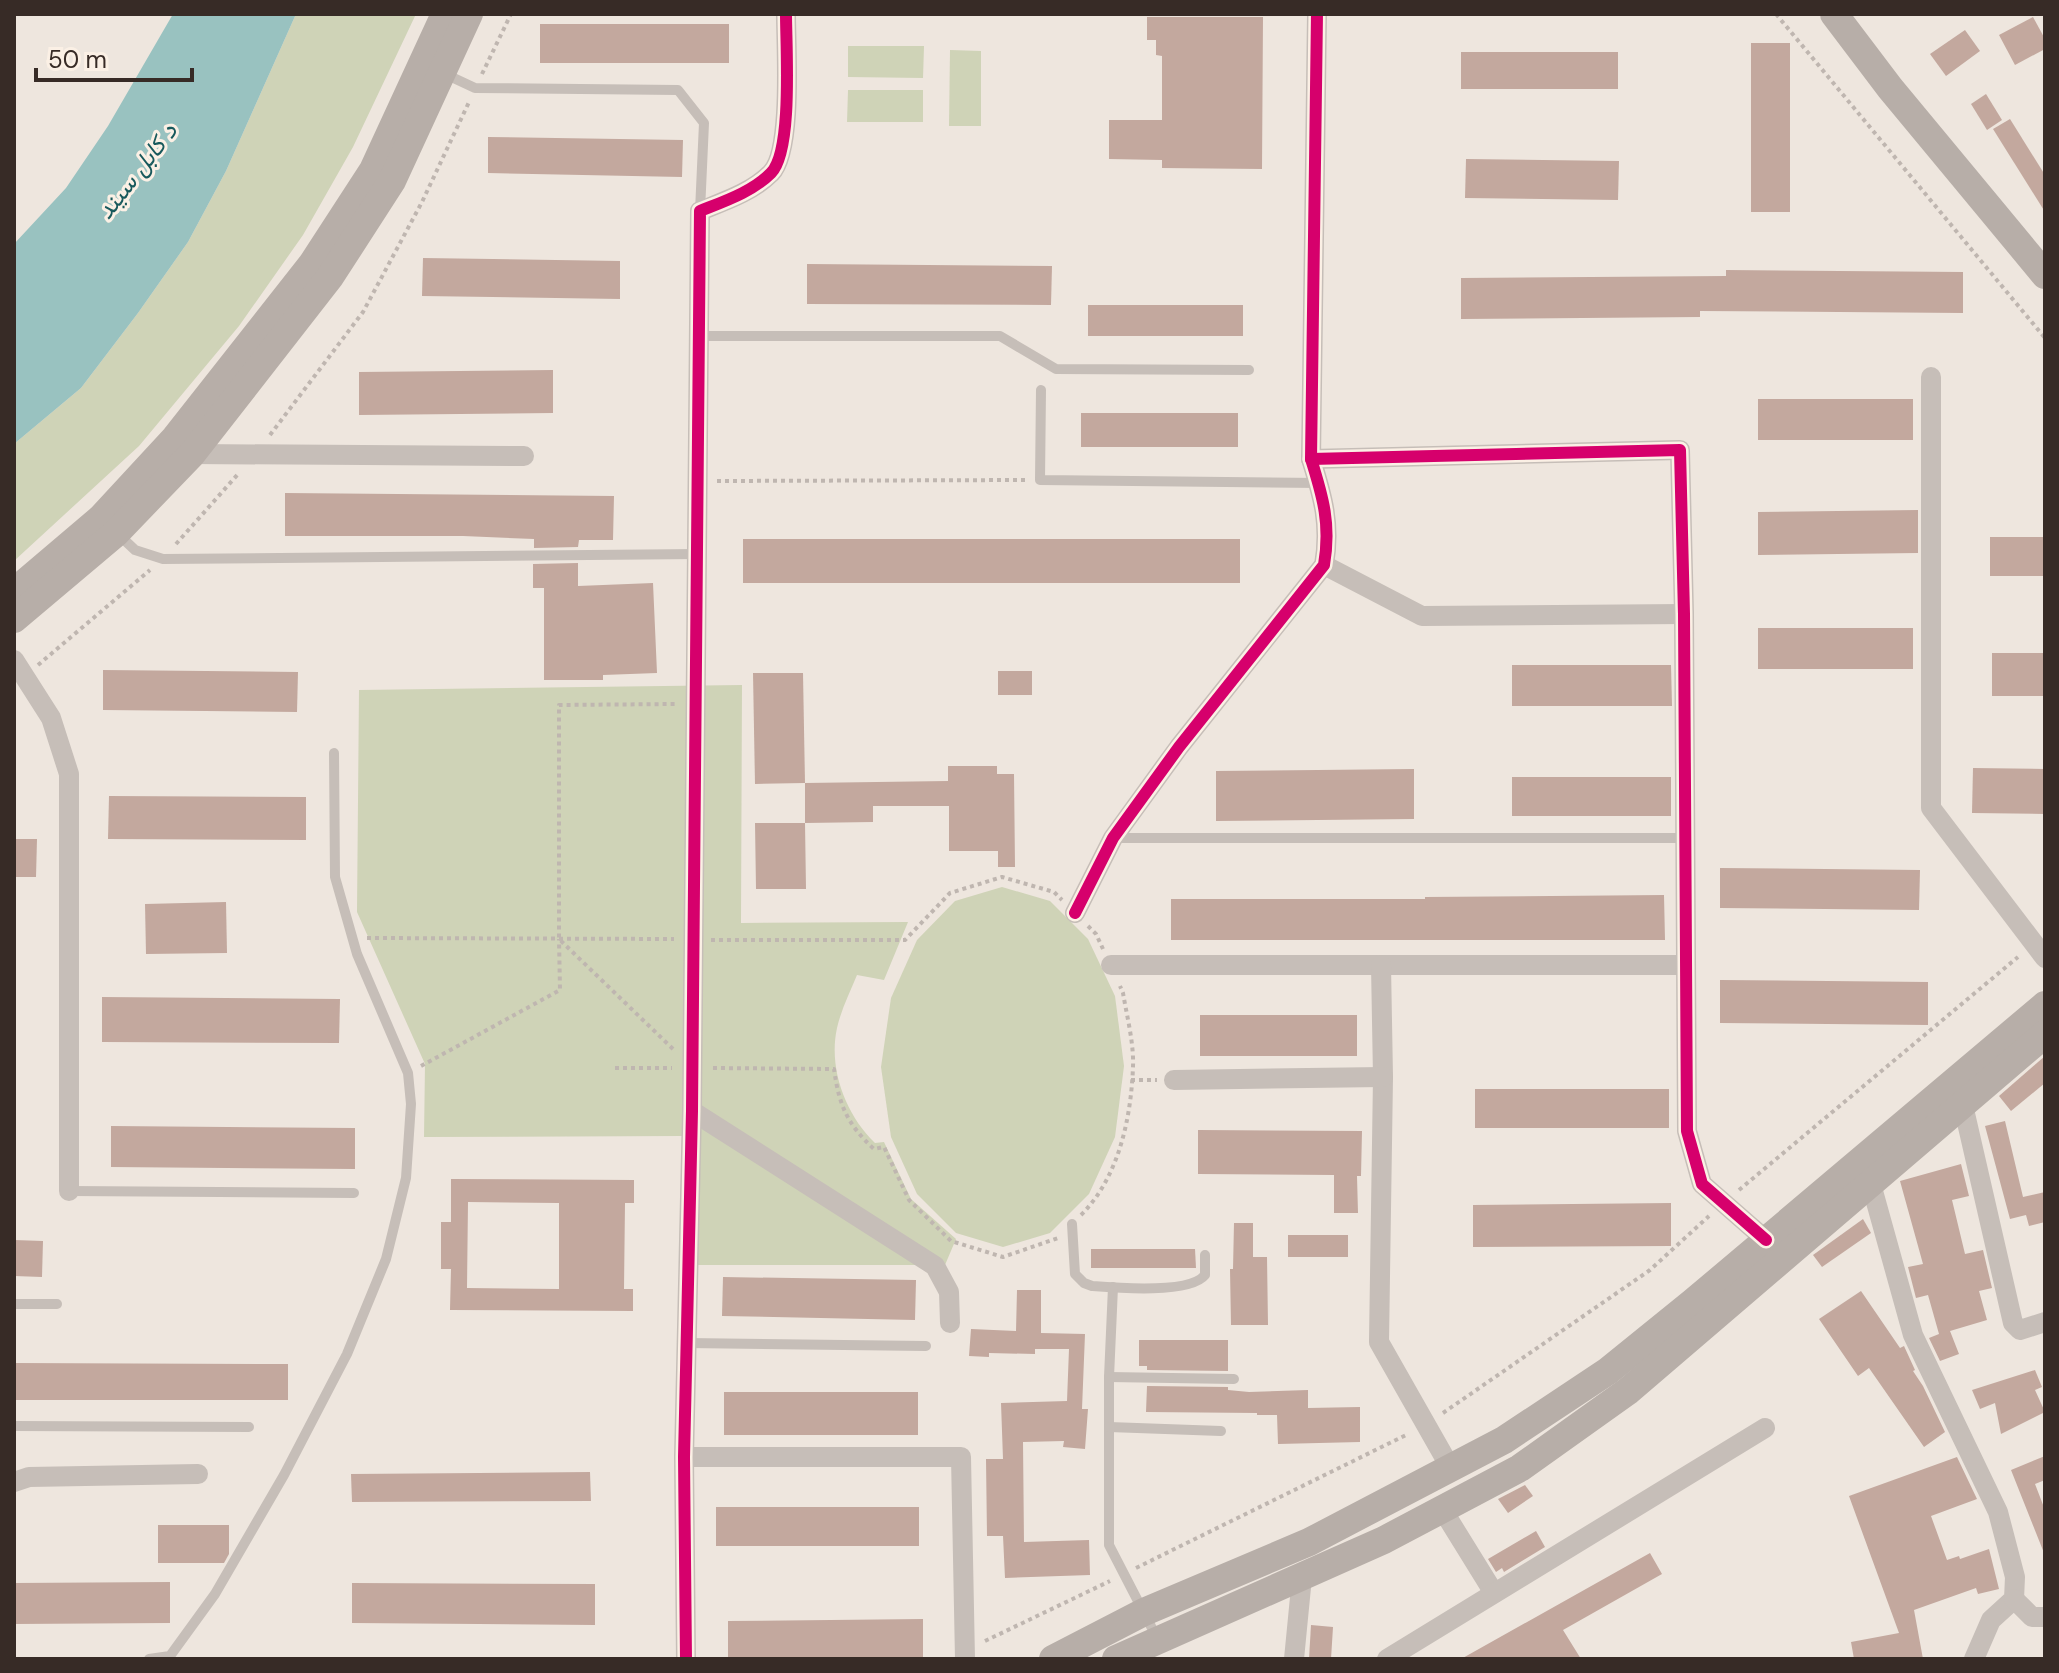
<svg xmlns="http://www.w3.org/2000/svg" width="2059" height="1673" font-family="'DM Sans',Vazirmatn,sans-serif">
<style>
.green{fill:#cfd3b7}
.water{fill:#99c2c0}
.building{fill:#c3a89e;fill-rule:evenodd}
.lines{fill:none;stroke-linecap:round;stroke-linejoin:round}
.path{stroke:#bfb6b0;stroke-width:4;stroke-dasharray:4 4;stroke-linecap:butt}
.service{stroke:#c6beb8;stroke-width:10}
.minor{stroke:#c6beb8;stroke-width:20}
.secondary{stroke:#b7aea8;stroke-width:28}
.cycleway-casing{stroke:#fbf0e5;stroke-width:17}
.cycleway{stroke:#d6006c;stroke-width:12}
.labels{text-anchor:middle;stroke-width:6;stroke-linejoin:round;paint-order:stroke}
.water-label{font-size:24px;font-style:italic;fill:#18595c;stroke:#fbf0e5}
</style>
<rect width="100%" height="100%" fill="#eee6de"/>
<g class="green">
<path d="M296,14h120l-63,133 -50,88 -64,91 -100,120 -125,115v-117l67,-56 57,-75 50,-71 38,-71z"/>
<path d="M848,46h76l-1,32 -75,-1z"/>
<path d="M950,50l31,1v75h-32z"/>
<path d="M848,90h75v32h-76z"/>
<path d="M742,685l-1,238 167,-1 -24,58 -27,-5c-7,17 -16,35 -20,53 -9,41 9,87 38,115l9,-1 27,57 45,40 -11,26h-266l3,-129 -258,1 1,-73 -68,-152 2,-222z"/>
<path d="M1002,887l48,14 38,38 27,57 9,70 -9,71 -26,57 -39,39 -47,14 -47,-14 -39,-39 -26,-57 -10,-70 10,-69 26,-58 38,-39z"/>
</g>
<path class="water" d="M173,14h123l-70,157 -38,71 -50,71 -57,75 -67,56v-200l52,-56 42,-62z"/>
<g class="building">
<path d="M1147,17h116l-1,152 -100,-1v-8l-53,-1v-39h53v-64l-6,-1v-15h-9z"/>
<path d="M2033,17l12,22v10l-30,16 -16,-30z"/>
<rect x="540" y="24" width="189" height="39"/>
<path d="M1965,30l15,21 -34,25 -16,-22z"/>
<rect x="1751" y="43" width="39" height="169"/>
<rect x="1461" y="52" width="157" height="37"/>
<path d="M1986,94l16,26 -15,10 -16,-26z"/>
<path d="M2010,119l35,56v37l-52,-83z"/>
<path d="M488,137l195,3 -1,37 -194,-4z"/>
<path d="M1466,159l153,2 -1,39 -153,-2z"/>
<path d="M423,258l197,3v38l-198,-3z"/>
<path d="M807,264l245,2 -1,39 -244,-1z"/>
<path d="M1726,270l237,2v41l-263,-2v6l-239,2v-41l265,-2z"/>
<rect x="1088" y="305" width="155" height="31"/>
<path d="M553,370v43l-194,2v-43z"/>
<rect x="1758" y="399" width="155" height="41"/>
<rect x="1081" y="413" width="157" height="34"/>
<path d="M285,493l329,3 -1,44h-34l-1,7 -44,1v-9l-71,-3h-178z"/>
<path d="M1918,510v43l-160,2v-43z"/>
<rect x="1990" y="537" width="55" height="39"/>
<rect x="743" y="539" width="497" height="44"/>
<path d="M578,563v23l75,-3 4,90 -54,2v5h-59v-92h-11v-24z"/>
<rect x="1758" y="628" width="155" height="41"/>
<rect x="1992" y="653" width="53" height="43"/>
<path d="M1512,665h159l1,41h-160z"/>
<path d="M103,670l195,2 -1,40 -194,-2z"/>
<rect x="998" y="671" width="34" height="24"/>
<path d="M753,673h50l2,110 -50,1z"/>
<path d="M948,766h49v8h17l1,93h-17v-16h-49v-45h-76v16l-68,1 1,66h-50l-1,-66h50v-40l143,-2z"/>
<path d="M1973,768l72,1v45l-73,-1z"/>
<path d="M1414,769v50l-198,2v-50z"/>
<rect x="1512" y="777" width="159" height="39"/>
<path d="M109,796l197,1v43l-198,-1z"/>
<path d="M14,839h23l-1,38h-22z"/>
<path d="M1720,868l200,2 -1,40 -199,-2z"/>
<path d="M1664,895l1,45h-494v-41h254v-2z"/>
<path d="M226,902l1,51 -81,1 -1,-50z"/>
<path d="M1720,980l208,2v43l-208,-2z"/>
<path d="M102,997l238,2 -1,44 -237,-1z"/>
<rect x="1200" y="1015" width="157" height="41"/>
<path d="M2045,1056v27l-34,28 -12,-15z"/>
<rect x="1475" y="1089" width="194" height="39"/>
<path d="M2005,1121l18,76 22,-5v30l-16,4 -3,-11 -16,4 -25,-93z"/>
<path d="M111,1126l244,2v41l-244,-2z"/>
<path d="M1198,1130l164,1 -1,45h-4l1,37h-24v-38l-136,-1z"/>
<path d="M1961,1164l8,32 -17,4 13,54 18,-4 9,38 -13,3 8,29 -37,11 9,23 -19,7 -11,-23 10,-4 -11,-39 -12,3 -8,-31 15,-3 -23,-83z"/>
<path d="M451,1179l183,1v23h-9l-1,86h9v22l-183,-1 1,-41h-10v-47h10zM468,1202l91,1v86l-92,-1z"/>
<path d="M1671,1203v43l-198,1v-42z"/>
<path d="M1863,1219l8,14 -49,34 -9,-12z"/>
<path d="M1234,1223h19v34h14l1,68h-37l-1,-56h3z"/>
<rect x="1288" y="1235" width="60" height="22"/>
<path d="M14,1240l29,1 -1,36 -28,-1z"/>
<path d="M1091,1249h104l1,19h-105z"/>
<path d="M723,1277l193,3 -1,40 -193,-4z"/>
<path d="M1017,1290h24v43l44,1 -3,75h6l-3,40 -22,-2 1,-6 -41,1 1,100 65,-2 1,35 -85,3 -2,-42h-16l-1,-77h17l-2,-56 66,-2 2,-52h-34v5l-46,-1v4l-20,-1 2,-27 45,2z"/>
<path d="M1861,1291l39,57 4,-2 11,24 -2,1 10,15 22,46 -21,15 -55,-79 -11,8 -39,-57z"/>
<path d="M1139,1340h89v31l-81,-1v-4h-8z"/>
<path d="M14,1363l274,1v36h-274z"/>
<path d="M2035,1370l7,17 -7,3 10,22 -44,22 -6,-31 -15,6 -8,-19z"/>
<path d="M1147,1386l81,1v3l21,2 59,-2v18l52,-1v35l-82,2 -1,-29h-20v-2l-111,-1z"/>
<rect x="724" y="1392" width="194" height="43"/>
<path d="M2045,1456v24l-10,4 10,26 -1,43 -33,-83z"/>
<path d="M1957,1457l20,42 -46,17 16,44 12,-4 1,3 29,-10 10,40 -21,5 -2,-6 -62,22 9,49h-69l-3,-17 48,-9 -50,-137z"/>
<path d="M590,1472l1,29 -239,1 -1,-28z"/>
<path d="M1525,1485l8,11 -25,17 -10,-14z"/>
<rect x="716" y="1507" width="203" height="39"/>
<path d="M158,1525h71v29l-5,9h-66z"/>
<path d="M1536,1531l9,16 -41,25 -2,-4 -6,4 -8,-13z"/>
<path d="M1650,1553l12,21 -99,56 18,29h-120z"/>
<path d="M170,1582v41l-156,1v-41z"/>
<path d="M352,1583l243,1v41l-243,-2z"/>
<path d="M923,1619v40h-195v-38z"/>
<path d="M1311,1625l22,2 -2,32h-22z"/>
</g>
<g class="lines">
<g class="path">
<path d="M1776,14l269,324"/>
<path d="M482,74l29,-60"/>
<path d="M270,435l93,-123 59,-110 48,-102"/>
<path d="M717,481l308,-1"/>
<path d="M176,544l63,-71"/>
<path d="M38,665l112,-95"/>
<path d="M1088,926l8,8 7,15"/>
<path d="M367,938l307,1"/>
<path d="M711,940h194l45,-47 52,-16 52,15 8,8"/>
<path d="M673,1049l-114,-110v-234l116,-1"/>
<path d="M421,1066l139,-76 -1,-51"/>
<path d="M615,1068h57"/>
<path d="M713,1068l121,1c5,36 13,55 40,80l10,-2 25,53 42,41 52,16 55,-19"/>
<path d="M1131,1080h26"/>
<path d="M1739,1190l279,-233"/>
<path d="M1081,1215c38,-38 50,-97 52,-148 1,-24 -6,-50 -10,-74l-3,-7"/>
<path d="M1443,1413l207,-143 59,-54"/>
<path d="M1136,1568l272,-134"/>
<path d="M985,1641l125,-60"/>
</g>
<g class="service">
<path d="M445,74l30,14 203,2 26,33 -4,88"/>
<path d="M700,336h300l56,33 193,1"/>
<path d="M1041,390l-1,90 279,3"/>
<path d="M118,534l17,16 28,9 535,-5"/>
<path d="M1113,838h573"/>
<path d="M69,1191l285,2"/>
<path d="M1072,1224l3,50 9,9 8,3c25,2 98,8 113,-11v-20"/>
<path d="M1113,1287l-4,90v168l48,93"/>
<path d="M14,1304h43"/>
<path d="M687,1343l239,3"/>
<path d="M1109,1377l125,2"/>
<path d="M14,1426l235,1"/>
<path d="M1109,1427l112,4"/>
<path d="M149,1659l21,-3 45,-62 69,-119 63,-121 39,-95 20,-81 5,-74 -3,-31 -51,-119 -22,-77 -1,-124"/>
</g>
<g class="minor">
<path d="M1931,377v431l114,150"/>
<path d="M192,454l332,2"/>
<path d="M1311,459l369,-9 4,164 3,517 15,53 64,56"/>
<path d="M1324,565l98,51 262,-2"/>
<path d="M14,660l37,58 18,56v417"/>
<path d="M1075,913l38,-75 66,-91 145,-182c7,-40 -1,-68 -13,-106l6,-445"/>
<path d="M1111,965h575"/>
<path d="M1381,965l2,112 -4,265 71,125"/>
<path d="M1174,1080l209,-3"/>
<path d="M1963,1105l50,218 7,7 25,-8"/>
<path d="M692,1111l243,155 14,26 1,31"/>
<path d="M1864,1176l7,8 42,151 85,177 17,65 -1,22 -23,21 -17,39"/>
<path d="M684,1457h277l4,202"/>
<path d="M14,1482l15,-5 169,-3"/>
<path d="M1451,1503l-4,14 47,76"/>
<path d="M2014,1599l18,18h13"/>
<path d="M686,1659l-2,-202 8,-346 8,-900c25,-10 52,-19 71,-38 22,-22 15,-126 15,-159"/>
<path d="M1294,1659l8,-82"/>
<path d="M1387,1659l378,-231"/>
</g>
<g class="secondary">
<path d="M1834,14l56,74 155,187"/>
<path d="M14,592l87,-74 74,-80 137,-174 61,-94 72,-156"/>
<path d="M14,619l102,-86 76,-79 138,-177 62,-96 77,-167"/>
<path d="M1053,1659l91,-47 165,-70 195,-102 104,-69 84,-68 353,-298"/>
<path d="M1116,1659l268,-119 136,-72 108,-77 417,-357"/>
</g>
<defs>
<g id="cycleway">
<path d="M1311,459l369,-9 4,164 3,517 15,53 64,56"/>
<path d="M1075,913l38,-75 66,-91 145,-182c7,-40 -1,-68 -13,-106l6,-445"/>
<path d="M686,1659l-2,-202 8,-346 8,-900c25,-10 52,-19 71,-38 22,-22 15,-126 15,-159"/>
</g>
</defs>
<use href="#cycleway" class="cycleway-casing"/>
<use href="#cycleway" class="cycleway"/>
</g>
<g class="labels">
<g class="water-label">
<text transform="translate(137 171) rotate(-52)" y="8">د کابل سيند</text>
</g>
</g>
<rect width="2059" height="1673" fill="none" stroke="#372b26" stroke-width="32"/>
<path d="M36 68v12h156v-12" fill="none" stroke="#372b26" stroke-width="4"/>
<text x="48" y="68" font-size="24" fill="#372b26" stroke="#fbf0e5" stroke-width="6" paint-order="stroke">50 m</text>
</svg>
